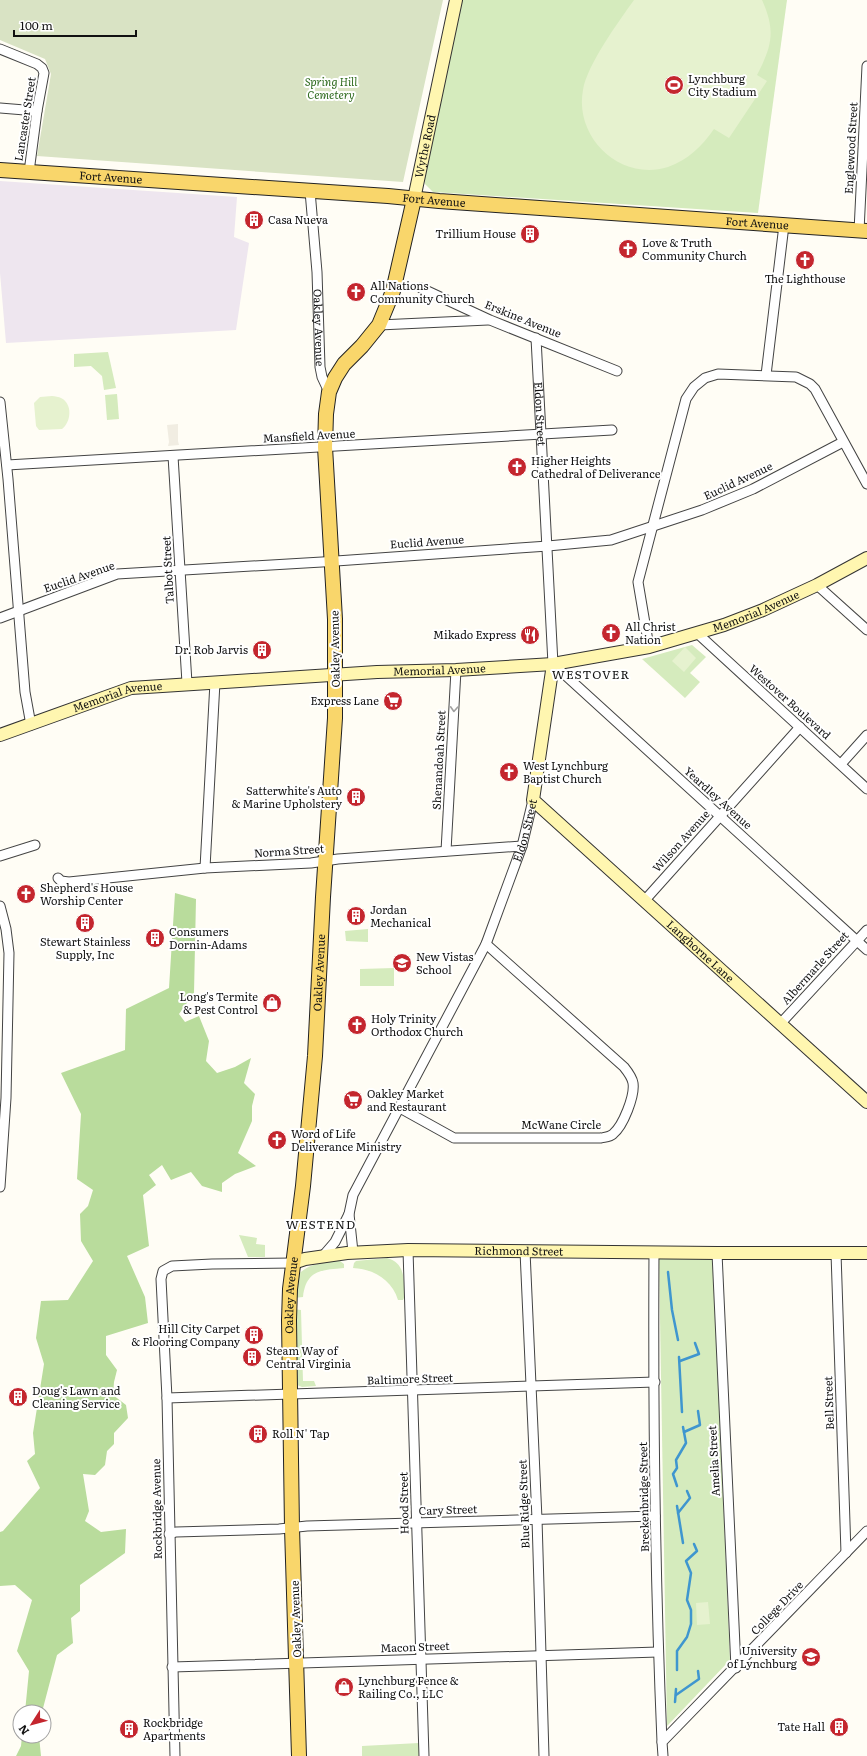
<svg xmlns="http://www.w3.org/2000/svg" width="867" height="1756" font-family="Literata,serif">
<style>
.industrial{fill:#eee6ef}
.green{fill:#d5ebbd}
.forest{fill:#b9dc9c}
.cemetery{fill:#d9e3c4}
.pitch{fill:#e6f2cf}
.plaza{fill:#f1ede2}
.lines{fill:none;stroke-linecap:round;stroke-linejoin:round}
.stream{stroke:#3f96cf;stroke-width:2.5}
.street-casing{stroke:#444;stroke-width:11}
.secondary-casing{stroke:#333;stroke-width:14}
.primary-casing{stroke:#222;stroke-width:16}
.street{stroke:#fff;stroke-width:9}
.secondary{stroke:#fff6b0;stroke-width:12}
.primary{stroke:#f9d66b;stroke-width:14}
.oneway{stroke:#a0a0a0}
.labels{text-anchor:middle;stroke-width:4;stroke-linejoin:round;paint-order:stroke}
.poi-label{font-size:11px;fill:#111;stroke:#fff;text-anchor:start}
.park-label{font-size:11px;font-style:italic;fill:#2f6b1f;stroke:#fff}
.street-label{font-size:11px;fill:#111;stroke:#fff}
.neighbourhood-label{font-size:12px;letter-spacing:1px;fill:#111;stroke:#fff}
</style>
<rect width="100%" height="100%" fill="#fffdf5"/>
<path class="industrial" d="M0,181l237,16 -3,40 15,6 -13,87 -230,13 -6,-70z"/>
<g class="green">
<path d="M461,0h326l-29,213 -325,-21 -8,-8 -2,-12z"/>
<path d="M108,352l8,36 -12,2 -2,-14 -11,-10 -17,1v-13z"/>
<path d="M117,394l2,25 -12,1 -2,-25z"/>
<path d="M692,645l14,12 -16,16 10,9 -15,16 -43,-39z"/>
<path d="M368,929v13l-22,-1 -1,-10z"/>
<path d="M394,968v18h-34v-17z"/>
<path d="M239,1235l18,3 -1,6 9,1v12h-17z"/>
<path d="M713,1257l17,403 -63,66 -8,-467z"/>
<path d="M387,1258c19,5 17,23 17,40l-1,2h-5c-6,-20 -24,-31 -45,-32l1,-5 2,-2z"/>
<path d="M340,1261l4,3v4c-23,2 -38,2 -41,29l-9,1 4,-23c10,-12 28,-13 42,-14z"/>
<path d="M293,1309l8,1 2,71h11l2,5 -14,1 -5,-2z"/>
<path d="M419,1743v13h-57v-10z"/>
</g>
<g class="forest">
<path d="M175,893l21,6 -2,94 -15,21 6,8 14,-6 10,25 -3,20 11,12 18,-6 16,-9 -7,25 11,11 -3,12v15l-14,32 18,13 -21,8 -13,9v9l-20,-6 -11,-14 -20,8 -9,-15 -13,10 7,10 -13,10 6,51 -22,10 18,41 3,26 -42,13v19l11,15 -3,12 -1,13 13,10 2,13 -14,15v11l-7,7 -2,14 -10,10 -12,-1 6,37 -4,10 16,11 25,-3 -1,24 -45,32v26l-9,7 2,25 -16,12 -15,57h-17l4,-41 -12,-20 15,-51 -17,-15 -15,1v-54l3,-1 37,-43 -13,-27 8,-7 -2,-21 11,-69 -8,-26 5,-37 27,-1 25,-39 -12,-20 -1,-27 8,-8 5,-16 -16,-11 4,-65 -20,-41 64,-23 1,-41 43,-21z"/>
<path d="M22,1736h17l2,20h-25l5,-10z"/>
</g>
<path class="cemetery" d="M0,0h443l-40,182 -366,-26 14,-82 -6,-15 -45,-19z"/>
<g class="pitch">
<path d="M634,0h128c14,31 10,46 -5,75l10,6 -38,57 -15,-9c-12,17 -26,31 -46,38 -48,15 -94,-30 -85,-77 4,-25 36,-69 51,-90z"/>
<path d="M52,396c3,0 7,1 9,2 12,6 10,24 1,31l-23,1 -3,-4 -2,-23 6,-6z"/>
<path d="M685,647l11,11 -12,14 -12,-11z"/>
<path d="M708,1602l2,22 -13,1 -1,-22z"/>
</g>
<path class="plaza" d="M178,424v17l1,4 -11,1 1,-4 -2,-17z"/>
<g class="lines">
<g class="stream">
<path d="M668,1272l4,38 6,30"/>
<path d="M679,1357l3,55"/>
<path d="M680,1361l19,-7 -4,-11"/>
<path d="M684,1432l16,-7 -2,-14"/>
<path d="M677,1486l-4,-12 4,-6 -1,-8 10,-17 -3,-16"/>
<path d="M677,1506l6,37"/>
<path d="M678,1513l12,-15 -3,-7"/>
<path d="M677,1670v-19l10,-14 4,-13v-14l-4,-10 4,-27 -5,-12 11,-10 -3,-7"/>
<path d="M676,1695l23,-16 -1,-8"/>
<path d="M675,1702l1,-13"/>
</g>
<defs>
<g id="street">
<path d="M0,49l37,15 5,4 2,5 -7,38 -8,61"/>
<path d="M0,108l37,3"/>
<path id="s1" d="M310,191l7,81 3,95 2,10 7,15"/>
<path d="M859,231l8,-165"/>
<path d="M421,288l69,32 127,51"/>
<path d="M379,325l109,-5"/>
<path id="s2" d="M536,338l17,326 314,286"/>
<path d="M766,375l18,-150"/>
<path d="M0,402l8,77 17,213 6,33"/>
<path d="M173,456l14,227"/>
<path d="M7,465l605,-35"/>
<path d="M817,585l50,45"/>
<path d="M0,618l117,-44 205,-12 226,-16 63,-6 91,-30 51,-21 90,-47"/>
<path d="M697,633l170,156"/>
<path d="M649,647l-11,-65 48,-183 8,-12 11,-9 13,-4 78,3 14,7 5,5 52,95"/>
<path d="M841,764l26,-29"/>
<path d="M446,851l10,-181"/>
<path d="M0,856l35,-11"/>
<path d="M205,868l10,-186"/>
<path d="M58,878l3,3 8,1 136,-14 106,-5 27,-4 184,-13"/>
<path d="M645,900l155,-173"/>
<path d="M0,906l6,23 3,24 -3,145 -6,89"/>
<path d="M781,1023l86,-93"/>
<path d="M400,1108l54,30h147c4,-1 9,-1 12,-4 10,-8 22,-38 20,-51 -1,-6 -5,-11 -9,-16l-138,-123"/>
<path d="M408,1250l16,506"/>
<path d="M525,1251l12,268 7,237"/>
<path id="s3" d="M353,1252l-4,-38 4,-19 133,-251 36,-98 11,-46"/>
<path d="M654,1252c-1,164 1,327 8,490"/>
<path d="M717,1253l19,415"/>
<path d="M836,1253l10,300"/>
<path d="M322,1257l13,-15 14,-28"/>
<path d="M167,1398l488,-16"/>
<path d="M169,1534l7,-2 103,-3 28,-3 348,-10"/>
<path d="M172,1667l486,-15"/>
<path d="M175,1756l-8,-358 -6,-119 2,-8 9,-5 40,-2 81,-1"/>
<path d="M663,1756l-1,-14 205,-211"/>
</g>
<g id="secondary">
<path id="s4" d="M414,199l42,-199"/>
<path id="s5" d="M553,664l-20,136 334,302"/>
<path id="s6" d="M0,735l131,-47 246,-16 79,-2 97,-6 96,-17 75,-22 39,-15 54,-25 50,-27"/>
<path id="s7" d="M293,1263l12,-4 42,-6 61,-3 309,3h150"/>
</g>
<g id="primary">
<path id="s8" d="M0,170l388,26 51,5 428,30"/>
<path id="s9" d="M299,1756l-7,-228 -3,-208 1,-31 13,-103 12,-130 8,-159 12,-179v-99l-10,-172 1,-33 3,-22 6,-14 9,-14 18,-18 17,-21 14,-34 21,-92"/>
</g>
</defs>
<use href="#street" class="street-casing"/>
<use href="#secondary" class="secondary-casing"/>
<use href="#primary" class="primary-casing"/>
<use href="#street" class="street"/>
<use href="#secondary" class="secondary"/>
<use href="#primary" class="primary"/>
</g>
<defs><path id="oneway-chevron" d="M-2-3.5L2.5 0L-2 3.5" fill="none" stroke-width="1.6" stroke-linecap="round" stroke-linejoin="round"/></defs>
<use class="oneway" href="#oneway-chevron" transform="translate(454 709) rotate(93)"/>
<defs>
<symbol id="stadium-disc" viewBox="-11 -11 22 22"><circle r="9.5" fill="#c4262e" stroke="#fff"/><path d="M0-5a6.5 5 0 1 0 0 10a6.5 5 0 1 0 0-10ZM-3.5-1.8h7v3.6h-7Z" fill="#fff"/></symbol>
<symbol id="building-disc" viewBox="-11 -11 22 22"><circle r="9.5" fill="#c4262e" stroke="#fff"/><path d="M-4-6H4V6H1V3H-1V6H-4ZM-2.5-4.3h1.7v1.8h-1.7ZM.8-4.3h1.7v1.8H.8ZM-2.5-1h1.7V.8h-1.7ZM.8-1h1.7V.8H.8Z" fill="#fff"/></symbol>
<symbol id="church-disc" viewBox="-11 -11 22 22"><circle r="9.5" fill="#c4262e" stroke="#fff"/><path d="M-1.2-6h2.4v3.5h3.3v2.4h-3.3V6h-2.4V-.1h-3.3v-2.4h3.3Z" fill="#fff"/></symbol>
<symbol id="restaurant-disc" viewBox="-11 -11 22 22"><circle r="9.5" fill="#c4262e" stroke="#fff"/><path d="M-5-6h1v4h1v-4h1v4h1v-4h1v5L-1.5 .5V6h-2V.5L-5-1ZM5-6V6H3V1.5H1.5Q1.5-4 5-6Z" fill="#fff"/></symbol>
<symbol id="supermarket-disc" viewBox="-11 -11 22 22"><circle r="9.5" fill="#c4262e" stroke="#fff"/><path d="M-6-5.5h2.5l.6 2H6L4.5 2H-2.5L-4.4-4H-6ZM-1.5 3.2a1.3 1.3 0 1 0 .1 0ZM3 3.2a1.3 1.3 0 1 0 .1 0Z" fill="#fff"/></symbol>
<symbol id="school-disc" viewBox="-11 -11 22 22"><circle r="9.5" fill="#c4262e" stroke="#fff"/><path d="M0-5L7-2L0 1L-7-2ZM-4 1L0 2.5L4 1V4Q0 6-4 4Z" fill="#fff"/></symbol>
<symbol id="shop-disc" viewBox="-11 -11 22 22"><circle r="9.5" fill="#c4262e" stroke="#fff"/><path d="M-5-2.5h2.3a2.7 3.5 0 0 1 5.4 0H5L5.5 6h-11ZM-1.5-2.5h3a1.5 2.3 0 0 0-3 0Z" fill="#fff"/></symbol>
<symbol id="university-disc" viewBox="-11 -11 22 22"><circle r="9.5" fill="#c4262e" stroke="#fff"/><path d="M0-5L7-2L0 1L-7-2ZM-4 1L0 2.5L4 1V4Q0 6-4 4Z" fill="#fff"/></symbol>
</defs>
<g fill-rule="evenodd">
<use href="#stadium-disc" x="663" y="74" width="22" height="22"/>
<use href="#building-disc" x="243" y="209" width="22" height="22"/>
<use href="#building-disc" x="519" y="223" width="22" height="22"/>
<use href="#church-disc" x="617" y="238" width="22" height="22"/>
<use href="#church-disc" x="794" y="249" width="22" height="22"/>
<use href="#church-disc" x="345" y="281" width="22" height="22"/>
<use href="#church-disc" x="506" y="456" width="22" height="22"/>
<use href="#church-disc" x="600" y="622" width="22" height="22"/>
<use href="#restaurant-disc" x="519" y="624" width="22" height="22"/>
<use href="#building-disc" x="251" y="639" width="22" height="22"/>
<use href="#supermarket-disc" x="382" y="690" width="22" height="22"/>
<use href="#church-disc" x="498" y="761" width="22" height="22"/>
<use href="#building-disc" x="345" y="786" width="22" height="22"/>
<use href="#church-disc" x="15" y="883" width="22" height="22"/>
<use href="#building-disc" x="345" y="905" width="22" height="22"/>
<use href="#building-disc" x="74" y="912" width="22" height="22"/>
<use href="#building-disc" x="144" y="927" width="22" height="22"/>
<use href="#school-disc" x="391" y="952" width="22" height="22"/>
<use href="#shop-disc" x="261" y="992" width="22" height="22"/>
<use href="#church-disc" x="346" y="1014" width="22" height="22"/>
<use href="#supermarket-disc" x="342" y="1089" width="22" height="22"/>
<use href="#church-disc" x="266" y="1129" width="22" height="22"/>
<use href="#building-disc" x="243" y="1324" width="22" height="22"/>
<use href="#building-disc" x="241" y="1346" width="22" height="22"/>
<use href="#building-disc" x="7" y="1386" width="22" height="22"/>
<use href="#building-disc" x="247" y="1423" width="22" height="22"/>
<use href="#university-disc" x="800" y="1646" width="22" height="22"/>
<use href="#shop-disc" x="333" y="1676" width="22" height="22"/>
<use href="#building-disc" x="828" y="1716" width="22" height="22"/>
<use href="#building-disc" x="118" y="1718" width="22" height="22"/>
</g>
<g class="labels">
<g class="poi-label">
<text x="688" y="83">Lynchburg<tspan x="688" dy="13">City Stadium</tspan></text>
<text x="268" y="224">Casa Nueva</text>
<text x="516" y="238" text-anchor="end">Trillium House</text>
<text x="642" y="247">Love &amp; Truth<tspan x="642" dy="13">Community Church</tspan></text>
<text x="805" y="283" text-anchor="middle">The Lighthouse</text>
<text x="370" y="290">All Nations<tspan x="370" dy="13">Community Church</tspan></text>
<text x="531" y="465">Higher Heights<tspan x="531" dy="13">Cathedral of Deliverance</tspan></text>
<text x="625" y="631">All Christ<tspan x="625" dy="13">Nation</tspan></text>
<text x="516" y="639" text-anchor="end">Mikado Express</text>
<text x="248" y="654" text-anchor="end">Dr. Rob Jarvis</text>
<text x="379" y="705" text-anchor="end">Express Lane</text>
<text x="523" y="770">West Lynchburg<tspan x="523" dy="13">Baptist Church</tspan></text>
<text x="342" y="795" text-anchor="end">Satterwhite's Auto<tspan x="342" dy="13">&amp; Marine Upholstery</tspan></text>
<text x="40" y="892">Shepherd's House<tspan x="40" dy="13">Worship Center</tspan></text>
<text x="370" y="914">Jordan<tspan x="370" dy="13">Mechanical</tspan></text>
<text x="169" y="936">Consumers<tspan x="169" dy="13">Dornin-Adams</tspan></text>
<text x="85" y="946" text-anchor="middle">Stewart Stainless<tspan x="85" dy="13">Supply, Inc</tspan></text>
<text x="416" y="961">New Vistas<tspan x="416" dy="13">School</tspan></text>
<text x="258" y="1001" text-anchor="end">Long's Termite<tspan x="258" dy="13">&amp; Pest Control</tspan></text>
<text x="371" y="1023">Holy Trinity<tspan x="371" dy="13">Orthodox Church</tspan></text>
<text x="367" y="1098">Oakley Market<tspan x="367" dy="13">and Restaurant</tspan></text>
<text x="291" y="1138">Word of Life<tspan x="291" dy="13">Deliverance Ministry</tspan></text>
<text x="240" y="1333" text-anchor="end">Hill City Carpet<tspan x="240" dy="13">&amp; Flooring Company</tspan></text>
<text x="266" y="1355">Steam Way of<tspan x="266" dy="13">Central Virginia</tspan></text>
<text x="32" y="1395">Doug's Lawn and<tspan x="32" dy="13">Cleaning Service</tspan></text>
<text x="272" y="1438">Roll N' Tap</text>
<text x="797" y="1655" text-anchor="end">University<tspan x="797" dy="13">of Lynchburg</tspan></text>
<text x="358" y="1685">Lynchburg Fence &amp;<tspan x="358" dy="13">Railing Co., LLC</tspan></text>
<text x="143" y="1727">Rockbridge<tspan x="143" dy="13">Apartments</tspan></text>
<text x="825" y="1731" text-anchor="end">Tate Hall</text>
</g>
<g class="park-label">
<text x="331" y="86">Spring Hill<tspan x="331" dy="13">Cemetery</tspan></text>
</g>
<g class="street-label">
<text transform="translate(25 119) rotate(-81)" y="4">Lancaster Street</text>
<text dy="4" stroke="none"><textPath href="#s4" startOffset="54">Wythe Road</textPath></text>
<text transform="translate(851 148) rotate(-87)" y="4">Englewood Street</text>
<text dy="4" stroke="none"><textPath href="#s8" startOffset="111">Fort Avenue</textPath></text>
<text dy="4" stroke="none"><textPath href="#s8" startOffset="435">Fort Avenue</textPath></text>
<text dy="4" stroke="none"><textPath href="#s8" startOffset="759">Fort Avenue</textPath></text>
<text transform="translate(523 319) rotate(22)" y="4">Erskine Avenue</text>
<text dy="4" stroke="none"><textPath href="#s1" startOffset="137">Oakley Avenue</textPath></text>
<text dy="4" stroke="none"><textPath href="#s2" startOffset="76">Eldon Street</textPath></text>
<text transform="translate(309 436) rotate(-3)" y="4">Mansfield Avenue</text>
<text transform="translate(738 481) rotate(-25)" y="4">Euclid Avenue</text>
<text transform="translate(427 542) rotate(-4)" y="4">Euclid Avenue</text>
<text transform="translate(168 570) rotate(-93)" y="4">Talbot Street</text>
<text transform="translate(79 577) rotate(-19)" y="4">Euclid Avenue</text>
<text dy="4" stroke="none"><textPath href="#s6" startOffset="772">Memorial Avenue</textPath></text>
<text transform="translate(335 649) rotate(-91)" y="4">Oakley Avenue</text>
<text dy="4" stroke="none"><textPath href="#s6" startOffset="448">Memorial Avenue</textPath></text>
<text dy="4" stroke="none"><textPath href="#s6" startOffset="124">Memorial Avenue</textPath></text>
<text transform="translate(790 702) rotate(42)" y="4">Westover Boulevard</text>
<text transform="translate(439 760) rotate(-87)" y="4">Shenandoah Street</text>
<text transform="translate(718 798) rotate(42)" y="4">Yeardley Avenue</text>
<text dy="4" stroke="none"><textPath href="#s3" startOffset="462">Eldon Street</textPath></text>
<text transform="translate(681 841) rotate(-48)" y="4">Wilson Avenue</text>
<text transform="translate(289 851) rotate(-4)" y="4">Norma Street</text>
<text dy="4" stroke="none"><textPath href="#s5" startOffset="363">Langhorne Lane</textPath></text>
<text transform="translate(815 968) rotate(-48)" y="4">Albermarle Street</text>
<text dy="4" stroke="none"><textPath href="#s9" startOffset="785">Oakley Avenue</textPath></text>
<text x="561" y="1129">McWane Circle</text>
<text dy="4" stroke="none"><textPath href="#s7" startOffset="227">Richmond Street</textPath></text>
<text dy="4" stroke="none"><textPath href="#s9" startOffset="461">Oakley Avenue</textPath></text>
<text transform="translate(410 1379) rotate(-2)" y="4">Baltimore Street</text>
<text transform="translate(829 1403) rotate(-92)" y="4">Bell Street</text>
<text transform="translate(714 1461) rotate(-93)" y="4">Amelia Street</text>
<text transform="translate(644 1497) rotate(-91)" y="4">Breckenbridge Street</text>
<text transform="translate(404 1503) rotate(-91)" y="4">Hood Street</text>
<text transform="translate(524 1504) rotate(-92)" y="4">Blue Ridge Street</text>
<text transform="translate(157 1509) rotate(-91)" y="4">Rockbridge Avenue</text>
<text transform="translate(448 1510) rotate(-2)" y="4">Cary Street</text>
<text transform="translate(777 1608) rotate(-46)" y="4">College Drive</text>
<text transform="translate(296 1619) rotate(-92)" y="4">Oakley Avenue</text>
<text transform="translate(415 1647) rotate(-2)" y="4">Macon Street</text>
</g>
<g class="neighbourhood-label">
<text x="591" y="679">WESTOVER</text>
<text x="321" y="1229">WESTEND</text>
</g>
</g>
<g transform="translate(32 1724) rotate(234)"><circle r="19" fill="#ffffff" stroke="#a0a0a0"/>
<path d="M0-3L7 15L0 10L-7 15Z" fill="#c4262e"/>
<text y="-6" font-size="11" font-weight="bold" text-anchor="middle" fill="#111111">N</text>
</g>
<path d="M14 30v6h122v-6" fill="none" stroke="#111111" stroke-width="2"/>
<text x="20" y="30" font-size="12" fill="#111111" stroke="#ffffff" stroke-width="3" paint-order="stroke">100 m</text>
</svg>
